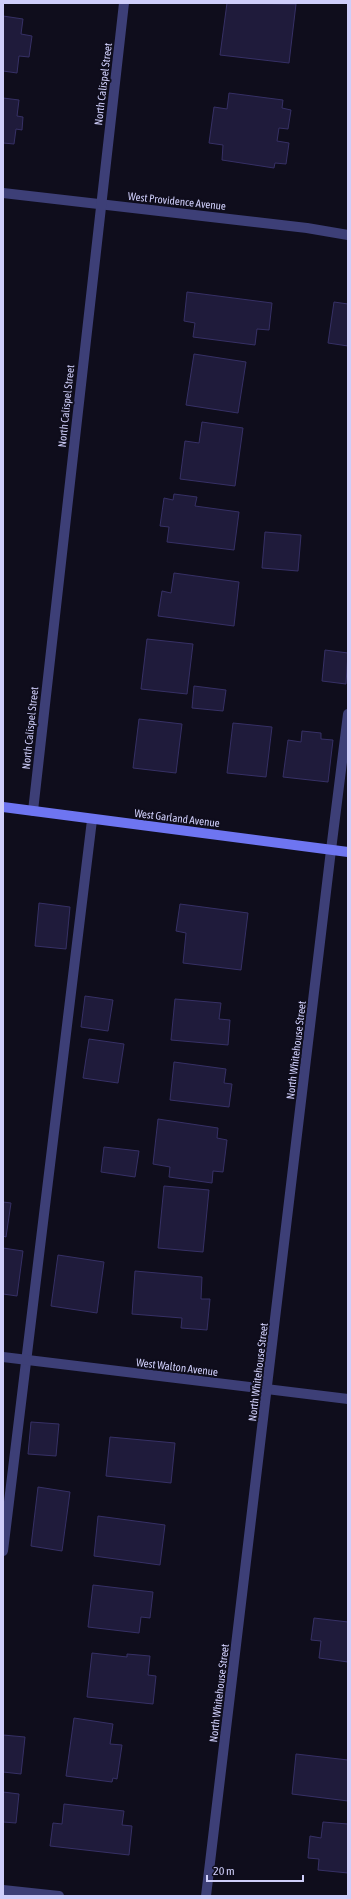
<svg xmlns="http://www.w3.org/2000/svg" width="351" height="1899" font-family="'Asap Condensed',sans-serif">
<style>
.building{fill:#1f1b3b;stroke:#363065}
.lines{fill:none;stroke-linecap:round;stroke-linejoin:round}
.lane{stroke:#3d3f77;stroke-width:10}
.street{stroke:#3d3f77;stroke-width:10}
.secondary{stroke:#6e75f1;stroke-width:10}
.labels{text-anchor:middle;stroke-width:4;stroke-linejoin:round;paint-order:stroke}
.street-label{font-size:11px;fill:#cfcefa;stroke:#0f0d1c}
</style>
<rect width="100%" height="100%" fill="#0f0d1c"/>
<g class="building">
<path d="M227,3l69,1 -7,59 -69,-8z"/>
<path d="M3,16l20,3 -2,15 11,2 -3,21 -10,-1 -2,17 -14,-2z"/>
<path d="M229,93l54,7 -1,8 9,2 -3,19 -9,-1 -2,13 12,2 -3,21 -11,-1 -1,5 -52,-8 1,-15 -14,-2 5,-36 13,2z"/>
<path d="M3,98l16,2 -2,16 6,1 -1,13 -6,-1 -2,15 -11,-1z"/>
<path d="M187,292l85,11 -3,27 -12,-1 -2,16 -62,-8 2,-14 -11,-2z"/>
<path d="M334,302l14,2v42l-20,-3z"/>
<path d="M194,354l52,8 -8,51 -52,-8z"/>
<path d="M202,422l41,6 -8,58 -55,-7 5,-38 14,2z"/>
<path d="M174,494l23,3 -2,9 44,6 -5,38 -67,-8 2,-15 -9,-1 4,-28 9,2z"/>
<path d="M265,532l36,3 -3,36 -36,-3z"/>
<path d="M174,573l65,9 -5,44 -76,-10 4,-25 9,2z"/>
<path d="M147,639l46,5 -6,50 -46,-5z"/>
<path d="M325,650l23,3 -2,31 -24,-3z"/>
<path d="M194,686l32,4 -3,21 -31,-3z"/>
<path d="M139,719l43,5 -6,49 -43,-5z"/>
<path d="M233,723l39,4 -6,50 -39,-4z"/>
<path d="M302,731l19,2v6l12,1 -5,42 -45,-5 5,-37 13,2z"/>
<path d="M39,903l31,4 -4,42 -31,-3z"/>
<path d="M180,904l68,9 -7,57 -58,-7 3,-30 -10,-2z"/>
<path d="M85,996l28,4 -5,31 -27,-4z"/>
<path d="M175,999l46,4 -2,16 11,1 -2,25 -57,-5z"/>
<path d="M89,1039l35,5 -6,39 -35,-5z"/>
<path d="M174,1062l52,7 -2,14 8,1 -3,23 -59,-7z"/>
<path d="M158,1119l60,9 -1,10 10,2 -4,32 -10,-1 -1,12 -43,-6 1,-10 -17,-3z"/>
<path d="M104,1147l35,4 -4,26 -34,-5z"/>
<path d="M164,1186l45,4 -6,62 -45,-4z"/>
<path d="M3,1202l8,1 -5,34 -3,-1z"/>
<path d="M3,1248l20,3 -6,45 -14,-2z"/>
<path d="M58,1255l46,7 -7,51 -46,-7z"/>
<path d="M135,1271l67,6 -1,22h9l-3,31 -26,-2 1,-10 -50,-4z"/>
<path d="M31,1422l28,2 -3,32 -28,-2z"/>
<path d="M110,1437l65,6 -4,40 -65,-7z"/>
<path d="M38,1487l32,5 -8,59 -31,-5z"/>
<path d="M98,1516l67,9 -5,40 -66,-9z"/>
<path d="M93,1585l60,7 -3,26 -9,-1 -2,16 -51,-6z"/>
<path d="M314,1618l34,4v40l-29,-4 2,-17 -10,-1z"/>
<path d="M92,1653l35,4v-3l23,2 -2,19 8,1 -3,28 -66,-7z"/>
<path d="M74,1718l39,6 -3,20 12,1 -5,34 -4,-1 -1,4 -46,-6z"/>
<path d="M3,1735l22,2 -4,37 -18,-2z"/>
<path d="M296,1754l52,6v41l-56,-7z"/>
<path d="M3,1792l16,2 -3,29 -13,-1z"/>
<path d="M64,1804l60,7 -2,14 10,1 -3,29 -79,-9 3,-23 9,1z"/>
<path d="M323,1822l25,2v49l-30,-3 1,-11 -11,-1 2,-22 11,2z"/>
</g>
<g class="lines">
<g class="lane">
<path d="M331,850l17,-136"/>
<path d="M3,1551l89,-731"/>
</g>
<g class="street">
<path d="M3,193l304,35 41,7"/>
<path d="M33,811l91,-808"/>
<path d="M3,1357l345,42"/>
<path d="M3,1890l56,6"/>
<path d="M206,1896l125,-1046"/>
</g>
<path class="secondary" d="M3,807l345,45"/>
</g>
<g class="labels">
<g class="street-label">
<text transform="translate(103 84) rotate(-83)" y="4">North Calispel Street</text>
<text transform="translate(177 201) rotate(6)" y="4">West Providence Avenue</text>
<text transform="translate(66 406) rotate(-84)" y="4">North Calispel Street</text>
<text transform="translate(30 728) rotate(-84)" y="4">North Calispel Street</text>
<text transform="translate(177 818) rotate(7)" y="4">West Garland Avenue</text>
<text transform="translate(296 1050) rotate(-83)" y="4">North Whitehouse Street</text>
<text transform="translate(177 1367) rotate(7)" y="4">West Walton Avenue</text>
<text transform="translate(258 1372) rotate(-83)" y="4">North Whitehouse Street</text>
<text transform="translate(219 1693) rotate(-83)" y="4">North Whitehouse Street</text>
</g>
</g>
<rect width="351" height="1899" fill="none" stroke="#cfcefa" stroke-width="8"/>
<path d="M207 1875v6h96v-6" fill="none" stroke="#cfcefa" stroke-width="2"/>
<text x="213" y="1875" font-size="12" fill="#cfcefa" stroke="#0f0d1c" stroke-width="3" paint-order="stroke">20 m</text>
</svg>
